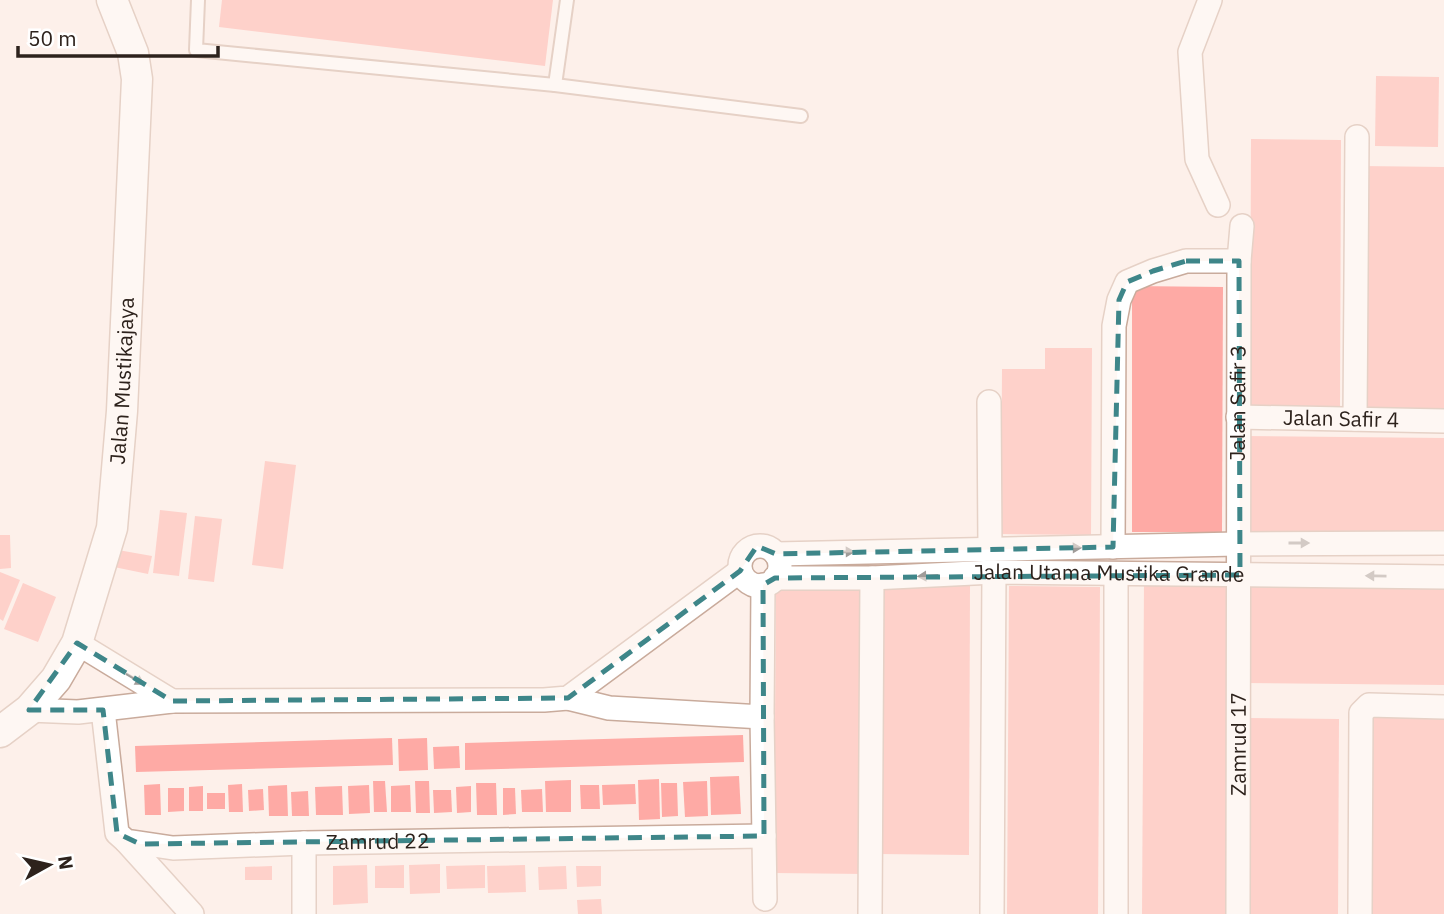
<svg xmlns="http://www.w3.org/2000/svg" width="1444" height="914" font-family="'IBM Plex Sans',sans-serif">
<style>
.building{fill:#feaaa5}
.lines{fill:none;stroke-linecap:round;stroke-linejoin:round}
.service-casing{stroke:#c9ab9c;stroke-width:16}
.minor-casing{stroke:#c9ab9c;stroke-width:26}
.tertiary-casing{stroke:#c9ab9c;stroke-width:33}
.service{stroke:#fff;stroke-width:12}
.minor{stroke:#fff;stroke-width:23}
.tertiary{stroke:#fff;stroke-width:30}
.oneway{fill:#a09c99}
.marked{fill:none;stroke:#3e8689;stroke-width:5;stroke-dasharray:14 9;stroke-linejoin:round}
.labels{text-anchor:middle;stroke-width:7;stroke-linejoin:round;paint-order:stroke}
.street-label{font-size:21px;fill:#2d221c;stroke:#fff}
</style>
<rect width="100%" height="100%" fill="#fdf0ea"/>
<g class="building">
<path d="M222,0h331l-8,66 -326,-39z"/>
<path d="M1376,76l63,1 -1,70 -63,-1z"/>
<path d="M1251,139l90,1 -1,267 -90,-1z"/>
<path d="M1362,166l82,1v245h-83z"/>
<path d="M1132,286l91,1 -1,245h-90z"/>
<path d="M1045,348h47l-1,187 -90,-1 1,-165h43z"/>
<path d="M1243,436l201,2v96l-202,-2z"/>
<path d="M265,461l31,4 -13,104 -31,-4z"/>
<path d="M160,510l27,3 -8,63 -26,-3z"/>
<path d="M195,516l27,3 -8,63 -26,-3z"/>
<path d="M0,535h10l1,33 -11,1z"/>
<path d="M118,550l34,6 -4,18 -34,-7z"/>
<path d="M0,572l20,8 -17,41 -3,-2z"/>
<path d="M776,582h90l-1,292 -91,-1z"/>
<path d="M23,583l33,14 -18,45 -34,-13z"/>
<path d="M1144,583h90l-2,331h-90z"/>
<path d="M880,584l90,1 -1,270 -90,-1z"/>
<path d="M1009,586l91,1 -2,327h-91z"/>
<path d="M1244,587l200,2v96l-201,-2z"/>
<path d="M1372,717h72v197h-73z"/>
<path d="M1249,718l90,1 -1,195h-90z"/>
<path d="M743,735l1,27 -279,8v-27z"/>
<path d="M392,738l1,27 -257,7 -1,-26z"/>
<path d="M427,738l1,32 -29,1 -1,-32z"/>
<path d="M459,746l1,22 -26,1 -1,-22z"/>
<path d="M739,776l2,38 -30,1 -1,-38z"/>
<path d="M659,779l1,40 -21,1 -1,-40z"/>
<path d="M571,780v32h-25l-1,-31z"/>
<path d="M373,781h12l2,31h-13z"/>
<path d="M415,781h14l1,32h-14z"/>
<path d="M707,781l1,35 -23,1 -2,-35z"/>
<path d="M476,783h20l1,32h-20z"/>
<path d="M661,783h16l1,33 -16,1z"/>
<path d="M160,784l1,31h-16l-1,-30z"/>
<path d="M242,784l1,28h-14l-1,-27z"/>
<path d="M635,784l1,20 -33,1 -1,-20z"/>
<path d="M287,785l1,31h-19l-1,-30z"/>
<path d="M369,785l1,28 -21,1 -1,-28z"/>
<path d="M410,785l1,27h-20v-26z"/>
<path d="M580,785h19l1,24h-19z"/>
<path d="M203,786v25h-14v-24z"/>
<path d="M342,786l1,29h-27l-1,-28z"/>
<path d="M471,786v26l-14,1 -1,-26z"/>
<path d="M168,788h16v23l-16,1z"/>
<path d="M503,788h12l1,26 -13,1z"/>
<path d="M263,789l1,21 -15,1 -1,-21z"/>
<path d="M542,789l1,23h-21l-1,-22z"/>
<path d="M433,790h18l1,22 -18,1z"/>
<path d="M308,791l1,25h-17l-1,-24z"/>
<rect x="207" y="793" width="18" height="16"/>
<path d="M440,864v29l-30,1 -1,-29z"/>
<path d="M367,865l1,38 -35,2v-39z"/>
<path d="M404,865v23h-29v-22z"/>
<path d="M485,865v23l-38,1 -1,-23z"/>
<path d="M525,865l1,27 -38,1 -1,-27z"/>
<path d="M272,866v14h-27v-13z"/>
<path d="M566,866l1,23 -28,1 -1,-23z"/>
<path d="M576,866h25v20l-24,1z"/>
<path d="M601,899l1,15h-24l-1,-14z"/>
</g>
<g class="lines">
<defs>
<g id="service">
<path d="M198,0l-2,50 359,35 246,31"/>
<path d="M555,85l12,-85"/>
</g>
<g id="minor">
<path d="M1210,0l-20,52 7,107 21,46"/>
<path d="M989,402l1,147"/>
<path id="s1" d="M1238,417l206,4"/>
<path d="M1355,419l2,-282"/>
<circle cx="760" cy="566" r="20"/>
<path d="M1113,547l1,-221 5,-26 8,-18 26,-11 33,-10h53"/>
<path d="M776,554l461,-10 207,-1"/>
<path id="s2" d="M775,578h97l122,-6 450,5"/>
<path d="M568,698l41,10 153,9 1,-132"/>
<path d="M172,701l372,-1 24,-2 172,-127"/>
<path d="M29,710l49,2 94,-11 -95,-58"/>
<path id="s3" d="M103,710l14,123 9,8 47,7 131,-5 460,-7"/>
<path d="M762,717l3,182"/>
<path d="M126,841l66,73"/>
<path d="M304,843v71"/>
<path d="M992,913l2,-341"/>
<path d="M870,914l2,-336"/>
<path d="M1116,914v-340"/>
<path id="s4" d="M1238,914c2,-218 -1,-435 1,-653l3,-35"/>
<path d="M1360,914l1,-201 8,-8 75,2"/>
</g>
<g id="tertiary">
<path id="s5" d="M0,732l29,-22 27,-31 21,-36 35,-115 10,-117 15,-332 -4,-26 -21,-53"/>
</g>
</defs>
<use href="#service" class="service-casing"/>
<use href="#minor" class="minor-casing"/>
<use href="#tertiary" class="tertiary-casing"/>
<use href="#service" class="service"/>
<use href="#minor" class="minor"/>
<use href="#tertiary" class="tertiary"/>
</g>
<defs><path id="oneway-solid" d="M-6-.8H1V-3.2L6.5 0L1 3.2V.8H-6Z" transform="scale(1.75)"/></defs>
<g class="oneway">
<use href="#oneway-solid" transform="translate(1299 543)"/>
<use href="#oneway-solid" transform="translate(1071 548) rotate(-1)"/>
<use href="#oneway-solid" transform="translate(844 552) rotate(-1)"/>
<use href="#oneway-solid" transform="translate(928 576) rotate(177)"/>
<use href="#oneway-solid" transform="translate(1376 576) rotate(-179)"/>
<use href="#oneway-solid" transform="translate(135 679) rotate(31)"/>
</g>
<path d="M0 0H1444V914H0ZM1186,261h53l1,314 -465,3 -12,7 1,251 -624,8 -23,-11 -14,-123h-74l48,-67 95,58 396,-3 172,-127 17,-25 19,8 337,-7 6,-247 8,-18 26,-11z" fill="#fdf0ea" fill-opacity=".55" fill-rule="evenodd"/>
<path class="marked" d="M1186,261h53l1,314 -465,3 -12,7 1,251 -624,8 -23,-11 -14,-123h-74l48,-67 95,58 396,-3 172,-127 17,-25 19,8 337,-7 6,-247 8,-18 26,-11z"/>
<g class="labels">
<g class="street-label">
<text dy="7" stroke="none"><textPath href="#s5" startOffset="387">Jalan Mustikajaya</textPath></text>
<text dy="7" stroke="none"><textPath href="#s4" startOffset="511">Jalan Safir 3</textPath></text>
<text dy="7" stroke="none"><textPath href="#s1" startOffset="103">Jalan Safir 4</textPath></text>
<text dy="7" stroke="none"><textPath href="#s2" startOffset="334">Jalan Utama Mustika Grande</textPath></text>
<text dy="7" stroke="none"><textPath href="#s4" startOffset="170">Zamrud 17</textPath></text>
<text dy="7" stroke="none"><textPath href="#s3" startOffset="388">Zamrud 22</textPath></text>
</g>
</g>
<g transform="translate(49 865) rotate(82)" stroke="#ffffff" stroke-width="5" paint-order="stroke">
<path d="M0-5L12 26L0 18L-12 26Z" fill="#2d221c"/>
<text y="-10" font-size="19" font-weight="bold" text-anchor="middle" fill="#2d221c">N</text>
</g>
<path d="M18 46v10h200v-10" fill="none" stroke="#2d221c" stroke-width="3.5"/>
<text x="28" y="46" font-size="21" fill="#2d221c" stroke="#ffffff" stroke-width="5" paint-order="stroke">50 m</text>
</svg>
